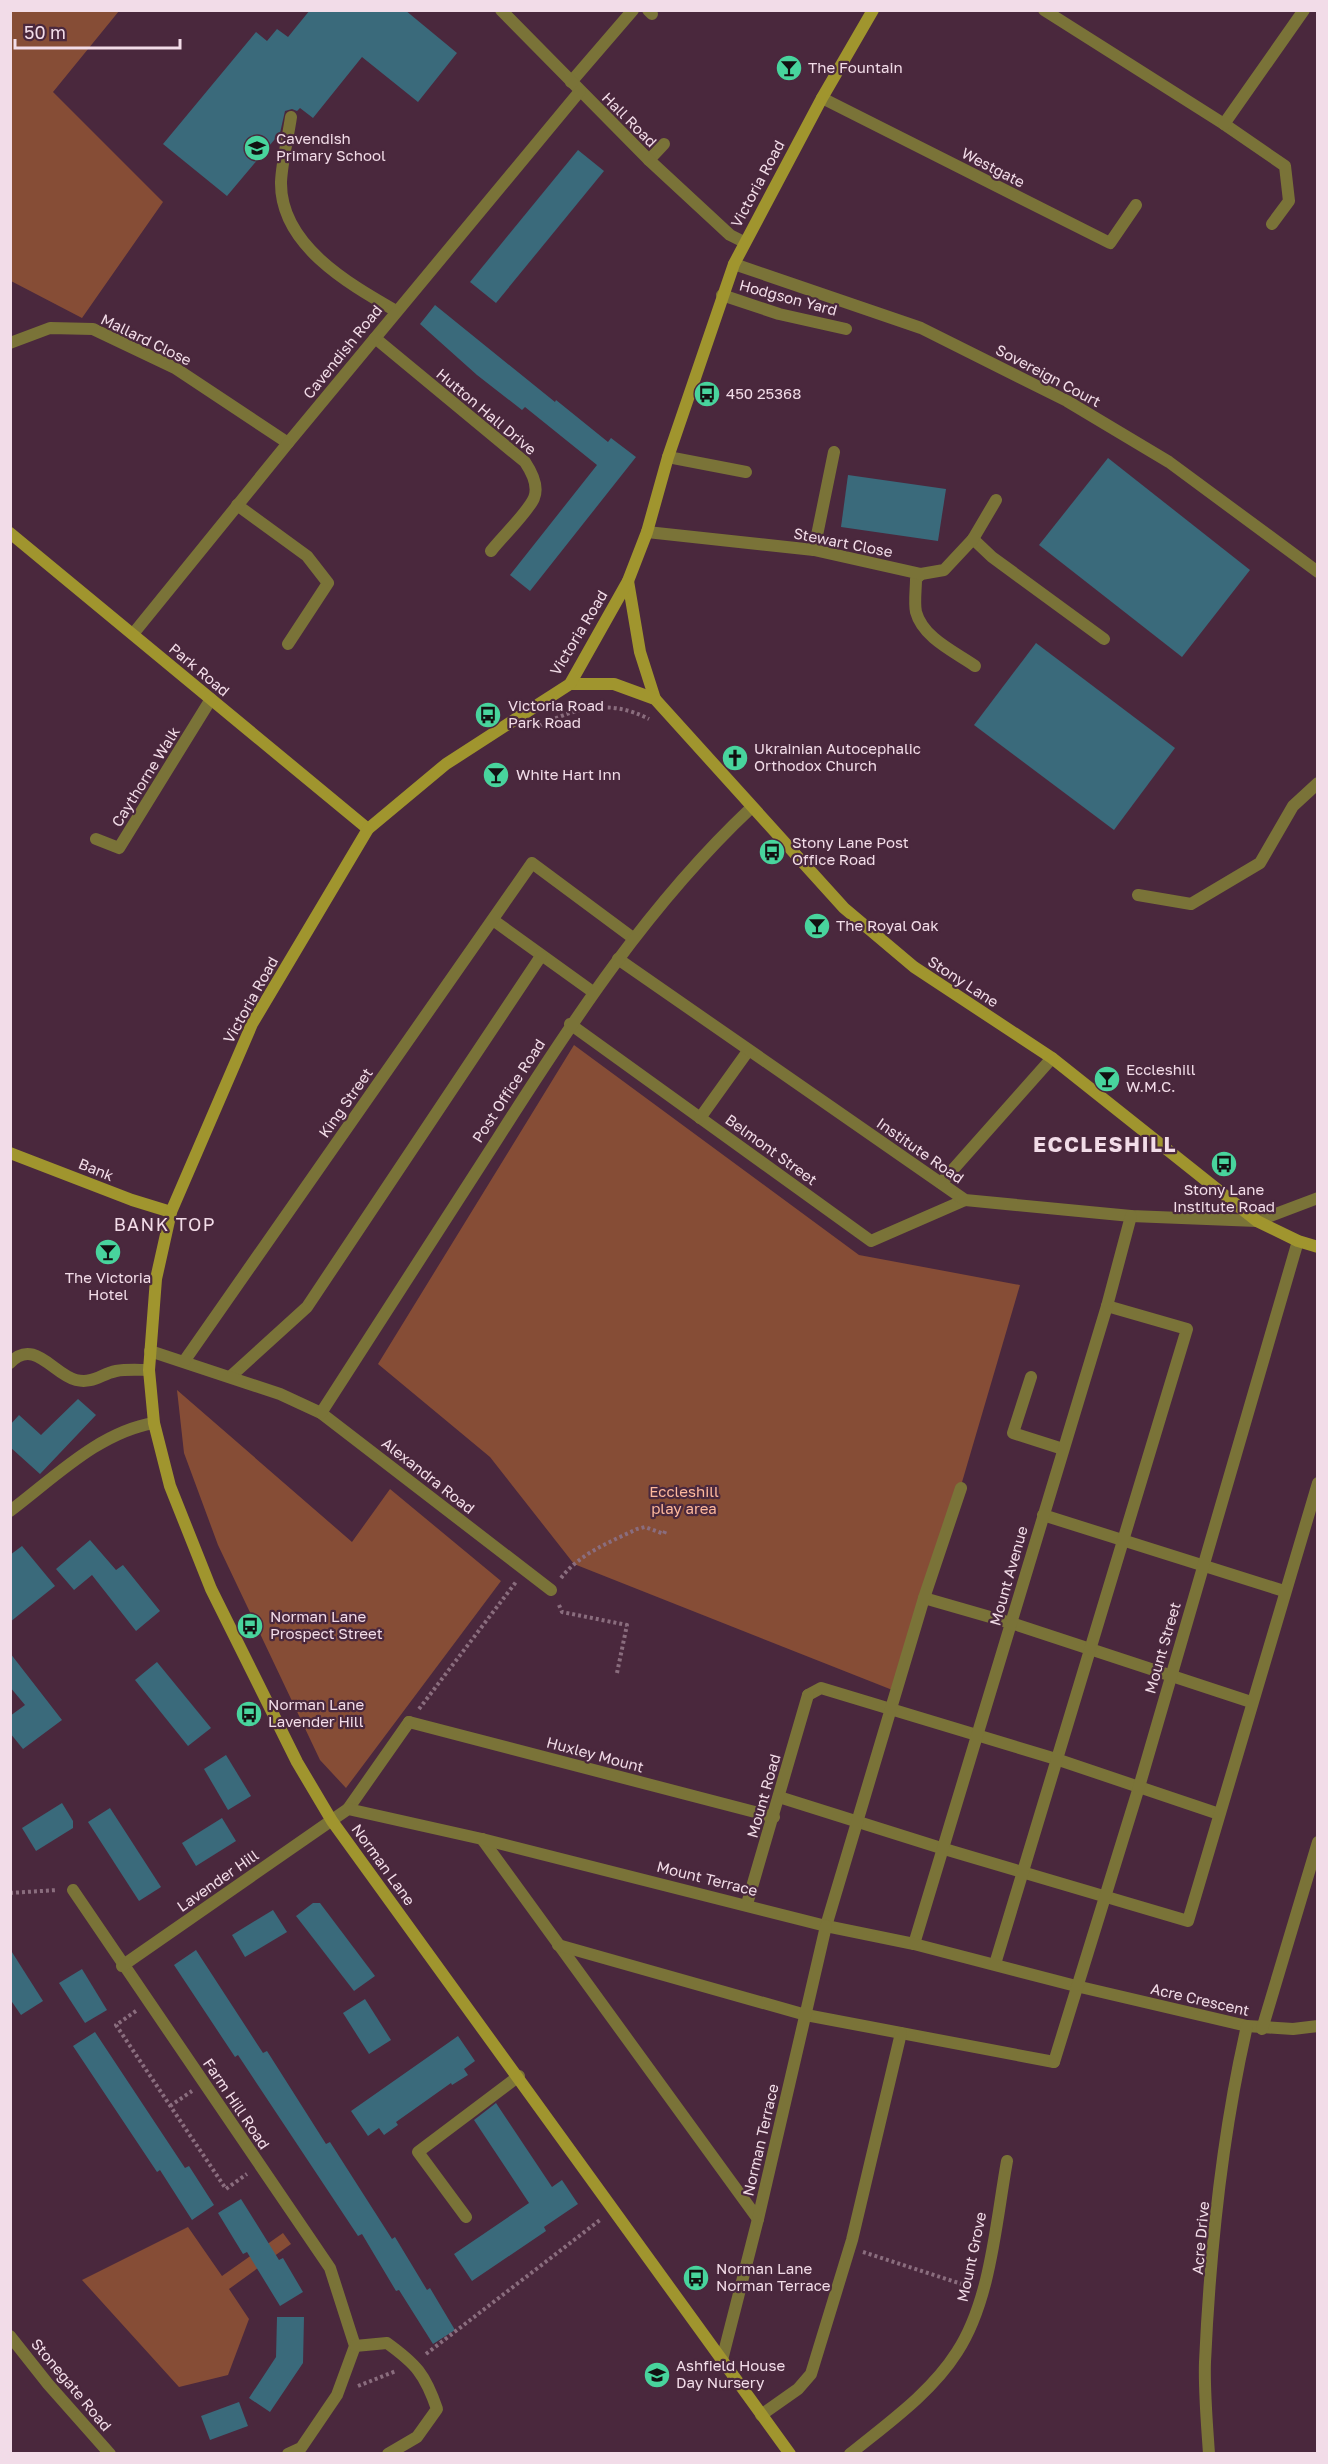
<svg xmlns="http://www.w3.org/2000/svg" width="1328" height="2464" font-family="'Golos Text',sans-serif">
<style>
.green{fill:#864d36}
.building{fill:#3a6a7b}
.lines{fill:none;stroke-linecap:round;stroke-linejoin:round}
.path{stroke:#8a6d7e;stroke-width:4;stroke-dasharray:3 3;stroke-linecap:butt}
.lane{stroke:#7a7338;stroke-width:12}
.street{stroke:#7a7338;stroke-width:12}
.secondary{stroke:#a0952e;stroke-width:12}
.labels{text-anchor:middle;stroke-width:4.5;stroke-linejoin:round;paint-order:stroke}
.poi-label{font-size:15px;fill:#f2dce8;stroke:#4a283d;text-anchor:start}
.street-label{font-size:15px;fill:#f2dce8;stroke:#4a283d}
.park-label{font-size:15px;fill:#feb99d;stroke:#4a283d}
.quarter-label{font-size:18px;letter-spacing:1.5px;fill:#f2dce8;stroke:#4a283d}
.district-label{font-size:21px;font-weight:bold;letter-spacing:1.5px;fill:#f2dce8;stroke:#4a283d}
</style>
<rect width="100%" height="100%" fill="#4a283d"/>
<g class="green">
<path d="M10,11h109l-66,81 110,110 -81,116 -71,-37z"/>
<path d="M574,1045l285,210 161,30 -120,408 -326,-129 -84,-107 -112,-93z"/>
<path d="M177,1390l175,152 38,-53 111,92 -155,207 -26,-28 -102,-215 -34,-92z"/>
<path d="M188,2227l34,49 61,-43 8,11 -62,45 20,30 -21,56 -49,12 -97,-107z"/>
</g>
<g class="building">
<path d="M310,10h95l52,43 -39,49 -56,-45 -49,61 -13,-10 -3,3 -5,-2 -7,2 -5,22 -53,63 -64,-52 93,-112 11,9 10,-12 11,8z"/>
<path d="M578,150l26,21 -108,132 -26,-21z"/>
<path d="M435,305l120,97 1,-2 52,42 3,-4 25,19 -106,134 -20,-16 87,-110 -72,-58 -3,3 -45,-35 -57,-51z"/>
<path d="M1108,458l142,112 -68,87 -143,-112z"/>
<path d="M848,475l98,14 -8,52 -97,-14z"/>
<path d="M1036,643l139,105 -61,82 -140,-105z"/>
<path d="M78,1399l18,16 -56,59 -30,-27v-22l9,-10 22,20z"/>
<path d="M90,1540l26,30 7,-5 37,46 -24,20 -44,-56 -18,15 -18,-21z"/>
<path d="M22,1546l33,40 -45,36v-67z"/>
<path d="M10,1653l52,67 -39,29 -13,-16v-17l15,-11 -15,-18z"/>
<path d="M157,1662l54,66 -23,18 -53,-66z"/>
<path d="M226,1755l25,41 -23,14 -24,-41z"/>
<path d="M62,1803l11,18v7l-37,23 -14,-23z"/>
<path d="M110,1808l51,79 -22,14 -51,-79z"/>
<path d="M222,1818l14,23 -40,25 -14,-23z"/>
<path d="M313,1903h7l55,73 -21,15 -58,-75z"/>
<path d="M273,1910l14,22 -42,25 -13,-22z"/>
<path d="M10,1949l33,52 -22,14 -11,-16z"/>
<path d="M196,1950l67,103 4,-2 59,93 4,-2 62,97 3,-2 32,53 3,-2 25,42 -22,14 -34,-54 -3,1 -34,-57 -4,2 -120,-181 -3,2 -61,-92z"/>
<path d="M82,1969l25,41 -22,13 -26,-40z"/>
<path d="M365,1999l26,41 -22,14 -26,-41z"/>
<path d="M95,2032l90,136 4,-2 25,39 -22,15 -32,-50 -3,2 -84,-126z"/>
<path d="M458,2036l17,25 -11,8 4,6 -16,10 -1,-2 -55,39 2,3 -14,10 -5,-7 -11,8 -17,-25z"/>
<path d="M496,2103l56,84 10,-7 16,24 -34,23 2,4 -74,50 -18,-27 75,-51 -55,-83z"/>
<path d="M241,2199l38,61 4,-2 20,34 -23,14 -33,-54 -4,2 -25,-41z"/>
<path d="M277,2317h27l-1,46 -33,49 -21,-14 27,-41z"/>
<path d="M239,2402l9,24 -38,14 -9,-24z"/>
</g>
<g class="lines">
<g class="path">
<path d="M539,726c38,-19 71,-27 110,-7"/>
<path d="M561,1578c18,-24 49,-36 76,-49l8,-2 19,7 2,-5"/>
<path d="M559,1605l3,7 65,13 -10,48"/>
<path d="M419,1709l97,-127"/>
<path d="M10,1893l47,-3"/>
<path d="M136,2011l-20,14 110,164 21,-15"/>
<path d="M170,2106l22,-15"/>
<path d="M863,2252l105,34"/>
<path d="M426,2354l174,-134"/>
<path d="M358,2386l38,-15"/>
</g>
<g class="lane">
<path d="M648,10l4,4"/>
<path d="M571,82l62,-72"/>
<path d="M291,117c-3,21 -9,44 -10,65 -1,63 68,102 115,129"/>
<path d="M649,160l15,-16"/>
<path d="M722,295l57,19 67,15"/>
<path d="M375,338l150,124c6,9 14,24 9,36 -5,13 -33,40 -43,53"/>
<path d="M973,539l19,18 112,82"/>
<path d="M921,574l-5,5c0,10 -2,24 0,33 7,26 39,40 59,54"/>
<path d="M96,839l23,9 92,-149"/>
<path d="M493,920l100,72"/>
<path d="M570,1024l301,217 94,-41"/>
<path d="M700,1118l48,-67"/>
<path d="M941,1183l111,-125"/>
<path d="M10,1363c24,-26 44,12 66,17 17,4 25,-6 40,-9 11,-2 22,-1 33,-1"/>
<path d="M230,1377l77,-70 234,-351"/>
<path d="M1031,1377l-18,56 50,16"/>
<path d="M1043,1515l241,76"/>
<path d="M924,1598l87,25 240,79"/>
<path d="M808,1695l13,-7 235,71 163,55"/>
<path d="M779,1797l162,51 247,73 130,-438"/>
<path d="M348,1809l61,-87"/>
<path d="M482,1839l276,380"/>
<path d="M826,1926l98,-328 37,-110"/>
<path d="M558,1945l248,70 248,47"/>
<path d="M995,1964l192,-635 -80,-23"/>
<path d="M761,2415l37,-26 13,-15 41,-134 49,-207"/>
</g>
<g class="street">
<path d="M501,10l148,150 81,75 14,7"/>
<path d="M1044,10l180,114 61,42 4,35 -17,23"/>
<path d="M822,98l288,145 26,-38"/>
<path d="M1224,124l80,-114"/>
<path d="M734,264l187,64 146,73 102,61 149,110"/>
<path d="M10,343l40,-15 43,1 82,39 113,75"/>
<path d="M668,457l78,15"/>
<path d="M237,505l70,51 21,27 -40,61"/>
<path d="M647,532l167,18 107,24 23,-4 29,-31 23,-39"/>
<path d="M814,550l20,-98"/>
<path d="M133,634l155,-191 292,-352"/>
<path d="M1138,895l53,9 69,-41 33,-57 25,-23"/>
<path d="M618,959l347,241 166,16 126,5 61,-23"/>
<path d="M150,1351l130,43 41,19 230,177"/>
<path d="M185,1360l347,-497 101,75"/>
<path d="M321,1413c59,-92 118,-184 177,-275 75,-118 151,-234 253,-330"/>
<path d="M10,1511c44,-33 89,-79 144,-88"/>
<path d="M409,1722l365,95"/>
<path d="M73,1890l257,378 25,78 -18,49 -36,53 -13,6"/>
<path d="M747,1904l61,-209"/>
<path d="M914,1944l193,-638 24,-90"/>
<path d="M122,1966l226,-157 134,30 344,87 88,18 162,42 171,40 46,3 25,-3"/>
<path d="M1262,2029l56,-187"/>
<path d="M1054,2062l85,-275 159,-546"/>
<path d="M466,2217l-48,-65 101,-76"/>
<path d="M10,2336l38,48 62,70"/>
<path d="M355,2346l32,-3c29,21 38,31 50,66l-20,28 -29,17"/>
<path d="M722,2360l36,-141 68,-293"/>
<path d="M850,2454c38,-31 81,-61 107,-102 34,-52 39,-131 50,-191"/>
<path d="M1209,2454c-2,-31 -5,-62 -4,-92 5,-111 17,-227 42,-336"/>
</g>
<g class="secondary">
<path d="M10,533l358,296"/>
<path d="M628,581l12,71 15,47"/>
<path d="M570,684h44l41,15 189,209 70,59 138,91 205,163 41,20 20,6"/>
<path d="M10,1153l122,47 39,12"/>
<path d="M790,2454l-458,-633 -35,-59 -86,-173 -41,-103 -16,-63 -5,-53 7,-91 15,-67 81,-188 116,-195 78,-65 124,-80 58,-103 19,-49 21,-75 66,-193 88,-166 51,-88"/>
</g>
</g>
<defs>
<symbol id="bar-disc" viewBox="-11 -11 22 22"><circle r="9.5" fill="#48d49d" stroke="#4a283d"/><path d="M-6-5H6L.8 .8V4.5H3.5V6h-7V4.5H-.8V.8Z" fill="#111"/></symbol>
<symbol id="school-disc" viewBox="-11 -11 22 22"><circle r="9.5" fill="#48d49d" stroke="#4a283d"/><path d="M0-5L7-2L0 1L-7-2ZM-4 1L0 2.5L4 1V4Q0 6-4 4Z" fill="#111"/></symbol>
<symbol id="bus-disc" viewBox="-11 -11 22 22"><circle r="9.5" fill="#48d49d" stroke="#4a283d"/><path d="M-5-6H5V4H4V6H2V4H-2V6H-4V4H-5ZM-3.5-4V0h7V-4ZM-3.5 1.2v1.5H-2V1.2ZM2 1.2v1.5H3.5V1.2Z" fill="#111"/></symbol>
<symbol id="church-disc" viewBox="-11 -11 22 22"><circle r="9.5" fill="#48d49d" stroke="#4a283d"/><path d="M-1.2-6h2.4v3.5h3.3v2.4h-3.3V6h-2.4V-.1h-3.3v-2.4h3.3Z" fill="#111"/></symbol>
</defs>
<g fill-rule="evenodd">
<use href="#bar-disc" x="774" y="53" width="30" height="30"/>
<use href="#school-disc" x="242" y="133" width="30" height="30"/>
<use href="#bus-disc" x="692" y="379" width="30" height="30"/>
<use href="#bus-disc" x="473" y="700" width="30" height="30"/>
<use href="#church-disc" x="720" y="743" width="30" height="30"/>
<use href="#bar-disc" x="481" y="760" width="30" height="30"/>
<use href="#bus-disc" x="757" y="837" width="30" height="30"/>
<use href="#bar-disc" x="802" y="911" width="30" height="30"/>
<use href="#bar-disc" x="1092" y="1064" width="30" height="30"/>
<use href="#bus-disc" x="1209" y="1149" width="30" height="30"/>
<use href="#bar-disc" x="93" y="1237" width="30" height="30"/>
<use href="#bus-disc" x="235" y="1611" width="30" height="30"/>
<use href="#bus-disc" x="234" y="1699" width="30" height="30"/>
<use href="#bus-disc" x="681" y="2263" width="30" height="30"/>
<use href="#school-disc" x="642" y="2360" width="30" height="30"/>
</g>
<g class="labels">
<g class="poi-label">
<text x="808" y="73">The Fountain</text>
<text x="276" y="144">Cavendish<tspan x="276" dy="17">Primary School</tspan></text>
<text x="726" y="399">450 25368</text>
<text x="508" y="711">Victoria Road<tspan x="508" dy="17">Park Road</tspan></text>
<text x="754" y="754">Ukrainian Autocephalic<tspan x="754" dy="17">Orthodox Church</tspan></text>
<text x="516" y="780">White Hart Inn</text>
<text x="792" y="848">Stony Lane Post<tspan x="792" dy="17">Office Road</tspan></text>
<text x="836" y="931">The Royal Oak</text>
<text x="1126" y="1075">Eccleshill<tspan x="1126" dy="17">W.M.C.</tspan></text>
<text x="1224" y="1195" text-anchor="middle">Stony Lane<tspan x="1224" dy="17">Institute Road</tspan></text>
<text x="108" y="1283" text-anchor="middle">The Victoria<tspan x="108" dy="17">Hotel</tspan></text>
<text x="270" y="1622">Norman Lane<tspan x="270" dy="17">Prospect Street</tspan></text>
<text x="268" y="1710">Norman Lane<tspan x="268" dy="17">Lavender Hill</tspan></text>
<text x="716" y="2274">Norman Lane<tspan x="716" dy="17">Norman Terrace</tspan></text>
<text x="676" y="2371">Ashfield House<tspan x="676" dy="17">Day Nursery</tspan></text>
</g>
<g class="street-label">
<text transform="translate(629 120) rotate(45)" y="5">Hall Road</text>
<text transform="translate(993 168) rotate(27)" y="5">Westgate</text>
<text transform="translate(758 184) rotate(-62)" y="5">Victoria Road</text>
<text transform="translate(788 298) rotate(15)" y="5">Hodgson Yard</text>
<text transform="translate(146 340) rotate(26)" y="5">Mallard Close</text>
<text transform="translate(343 352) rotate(-51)" y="5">Cavendish Road</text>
<text transform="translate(1048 376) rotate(28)" y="5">Sovereign Court</text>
<text transform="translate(486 412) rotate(40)" y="5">Hutton Hall Drive</text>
<text transform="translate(843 543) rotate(11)" y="5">Stewart Close</text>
<text transform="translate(579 633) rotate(-59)" y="5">Victoria Road</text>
<text transform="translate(199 670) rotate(40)" y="5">Park Road</text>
<text transform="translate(146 777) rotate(-58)" y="5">Caythorne Walk</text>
<text transform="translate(963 982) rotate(33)" y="5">Stony Lane</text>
<text transform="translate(251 1000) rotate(-61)" y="5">Victoria Road</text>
<text transform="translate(509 1091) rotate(-57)" y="5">Post Office Road</text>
<text transform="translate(346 1103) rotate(-55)" y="5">King Street</text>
<text transform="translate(771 1150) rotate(36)" y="5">Belmont Street</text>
<text transform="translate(920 1151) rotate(35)" y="5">Institute Road</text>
<text transform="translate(96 1170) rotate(22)" y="5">Bank</text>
<text transform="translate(428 1476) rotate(38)" y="5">Alexandra Road</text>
<text transform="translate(1009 1576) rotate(-74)" y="5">Mount Avenue</text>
<text transform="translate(1163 1648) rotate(-74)" y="5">Mount Street</text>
<text transform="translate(595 1755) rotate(15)" y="5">Huxley Mount</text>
<text transform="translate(764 1796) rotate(-74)" y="5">Mount Road</text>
<text transform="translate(383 1865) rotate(54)" y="5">Norman Lane</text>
<text transform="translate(707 1879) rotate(14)" y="5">Mount Terrace</text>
<text transform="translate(218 1881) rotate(-35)" y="5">Lavender Hill</text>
<text transform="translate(1200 2000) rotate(13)" y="5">Acre Crescent</text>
<text transform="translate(236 2104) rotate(56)" y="5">Farm Hill Road</text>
<text transform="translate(761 2140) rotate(-77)" y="5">Norman Terrace</text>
<text transform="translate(1201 2238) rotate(-85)" y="5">Acre Drive</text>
<text transform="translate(972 2257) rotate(-78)" y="5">Mount Grove</text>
<text transform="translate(71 2385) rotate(50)" y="5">Stonegate Road</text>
</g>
<g class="park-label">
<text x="684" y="1497">Eccleshill<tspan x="684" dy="17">play area</tspan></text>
</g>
<g class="quarter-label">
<text x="165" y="1231">BANK TOP</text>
</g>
<g class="district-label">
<text x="1105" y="1152">ECCLESHILL</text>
</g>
</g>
<rect width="1328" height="2464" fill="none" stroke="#f2dce8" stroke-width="24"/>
<path d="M15 39v9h165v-9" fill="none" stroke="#f2dce8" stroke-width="3"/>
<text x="24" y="39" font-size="18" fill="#f2dce8" stroke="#4a283d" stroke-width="4.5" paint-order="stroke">50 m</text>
</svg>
